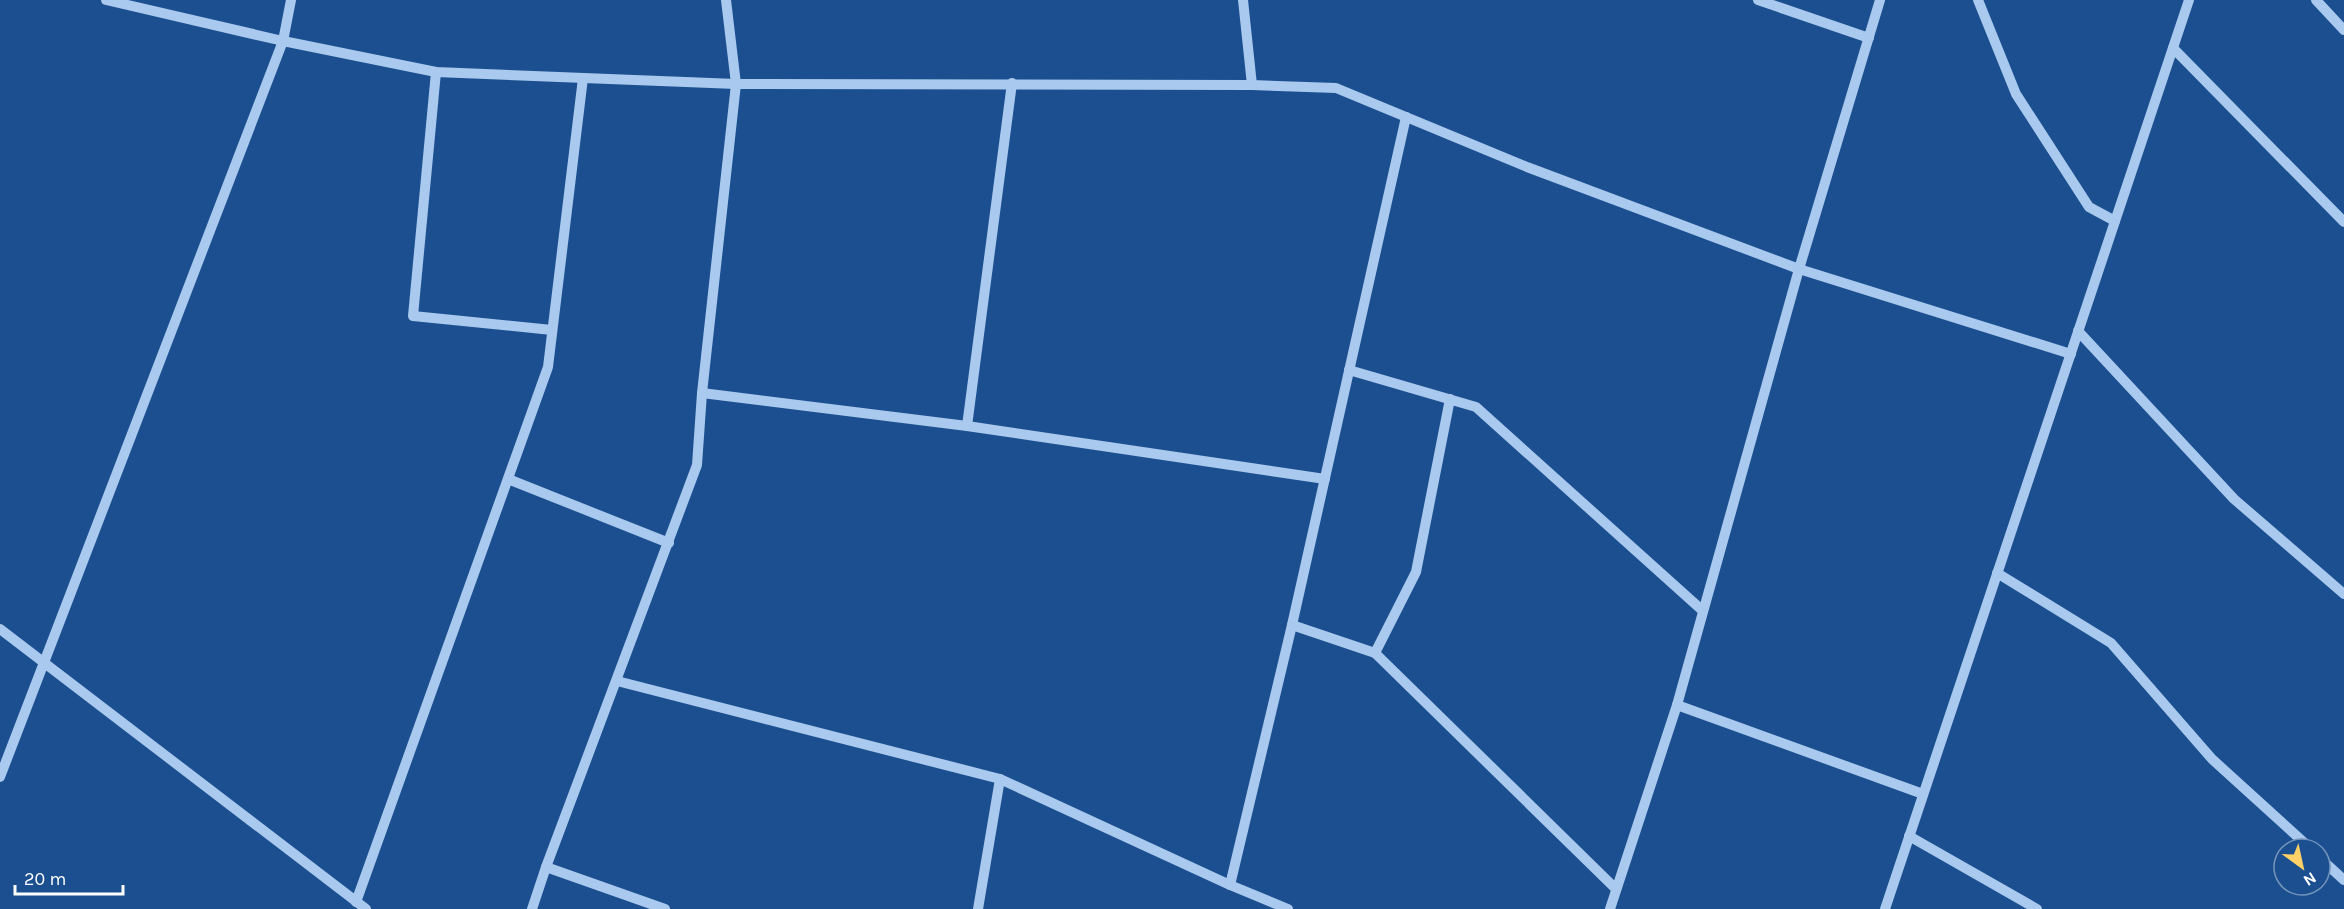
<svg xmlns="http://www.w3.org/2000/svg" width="2344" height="909" font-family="Karla,sans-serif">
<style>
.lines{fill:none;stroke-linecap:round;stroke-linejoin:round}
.minor{stroke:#a9c9ee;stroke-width:10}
</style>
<rect width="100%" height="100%" fill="#1b4f8f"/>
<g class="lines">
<g class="minor">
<path d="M106,0l177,41 153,31 300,12 516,1 84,3 191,79 272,102 272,85"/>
<path d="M1243,0l9,85"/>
<path d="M1758,0l111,38"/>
<path d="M1978,0l38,94 73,113 26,14"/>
<path d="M2316,0l28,30"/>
<path d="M2173,48l171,174"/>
<path d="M436,72l-23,244 139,14"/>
<path d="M2078,331l156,168 110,95"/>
<path d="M1349,370l127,37 227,204"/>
<path d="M702,393l265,33 358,53"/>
<path d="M967,426l45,-343"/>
<path d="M508,479l161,64"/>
<path d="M1997,573l114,70 101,116 99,90"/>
<path d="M1292,625l83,28 241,236"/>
<path d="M0,629l366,280"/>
<path d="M1375,653l41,-81 34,-173"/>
<path d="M617,681l383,98 230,106 58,24"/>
<path d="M1677,705l246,89"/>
<path d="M0,777l283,-736 8,-41"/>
<path d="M1909,836l128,73"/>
<path d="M2320,858l24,22"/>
<path d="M546,867l119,42"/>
<path d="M1230,885l62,-260 114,-508"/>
<path d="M356,902l192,-535 35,-289"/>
<path d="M532,909l14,-42 151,-402 5,-72 34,-309 -10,-84"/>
<path d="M978,909l22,-130"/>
<path d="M1610,909l67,-204 122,-436 81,-269"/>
<path d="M1885,909l304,-909"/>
</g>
</g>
<g transform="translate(2302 867) rotate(147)"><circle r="28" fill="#1b4f8f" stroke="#7695bc" stroke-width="1.5"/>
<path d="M0-4.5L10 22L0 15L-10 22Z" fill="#ffd166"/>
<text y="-9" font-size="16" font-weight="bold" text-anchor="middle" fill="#ffffff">N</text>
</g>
<path d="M15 885v9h108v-9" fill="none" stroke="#ffffff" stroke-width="3"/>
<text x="24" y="885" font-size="18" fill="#ffffff" stroke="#1b4f8f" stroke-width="4.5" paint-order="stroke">20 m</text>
</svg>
